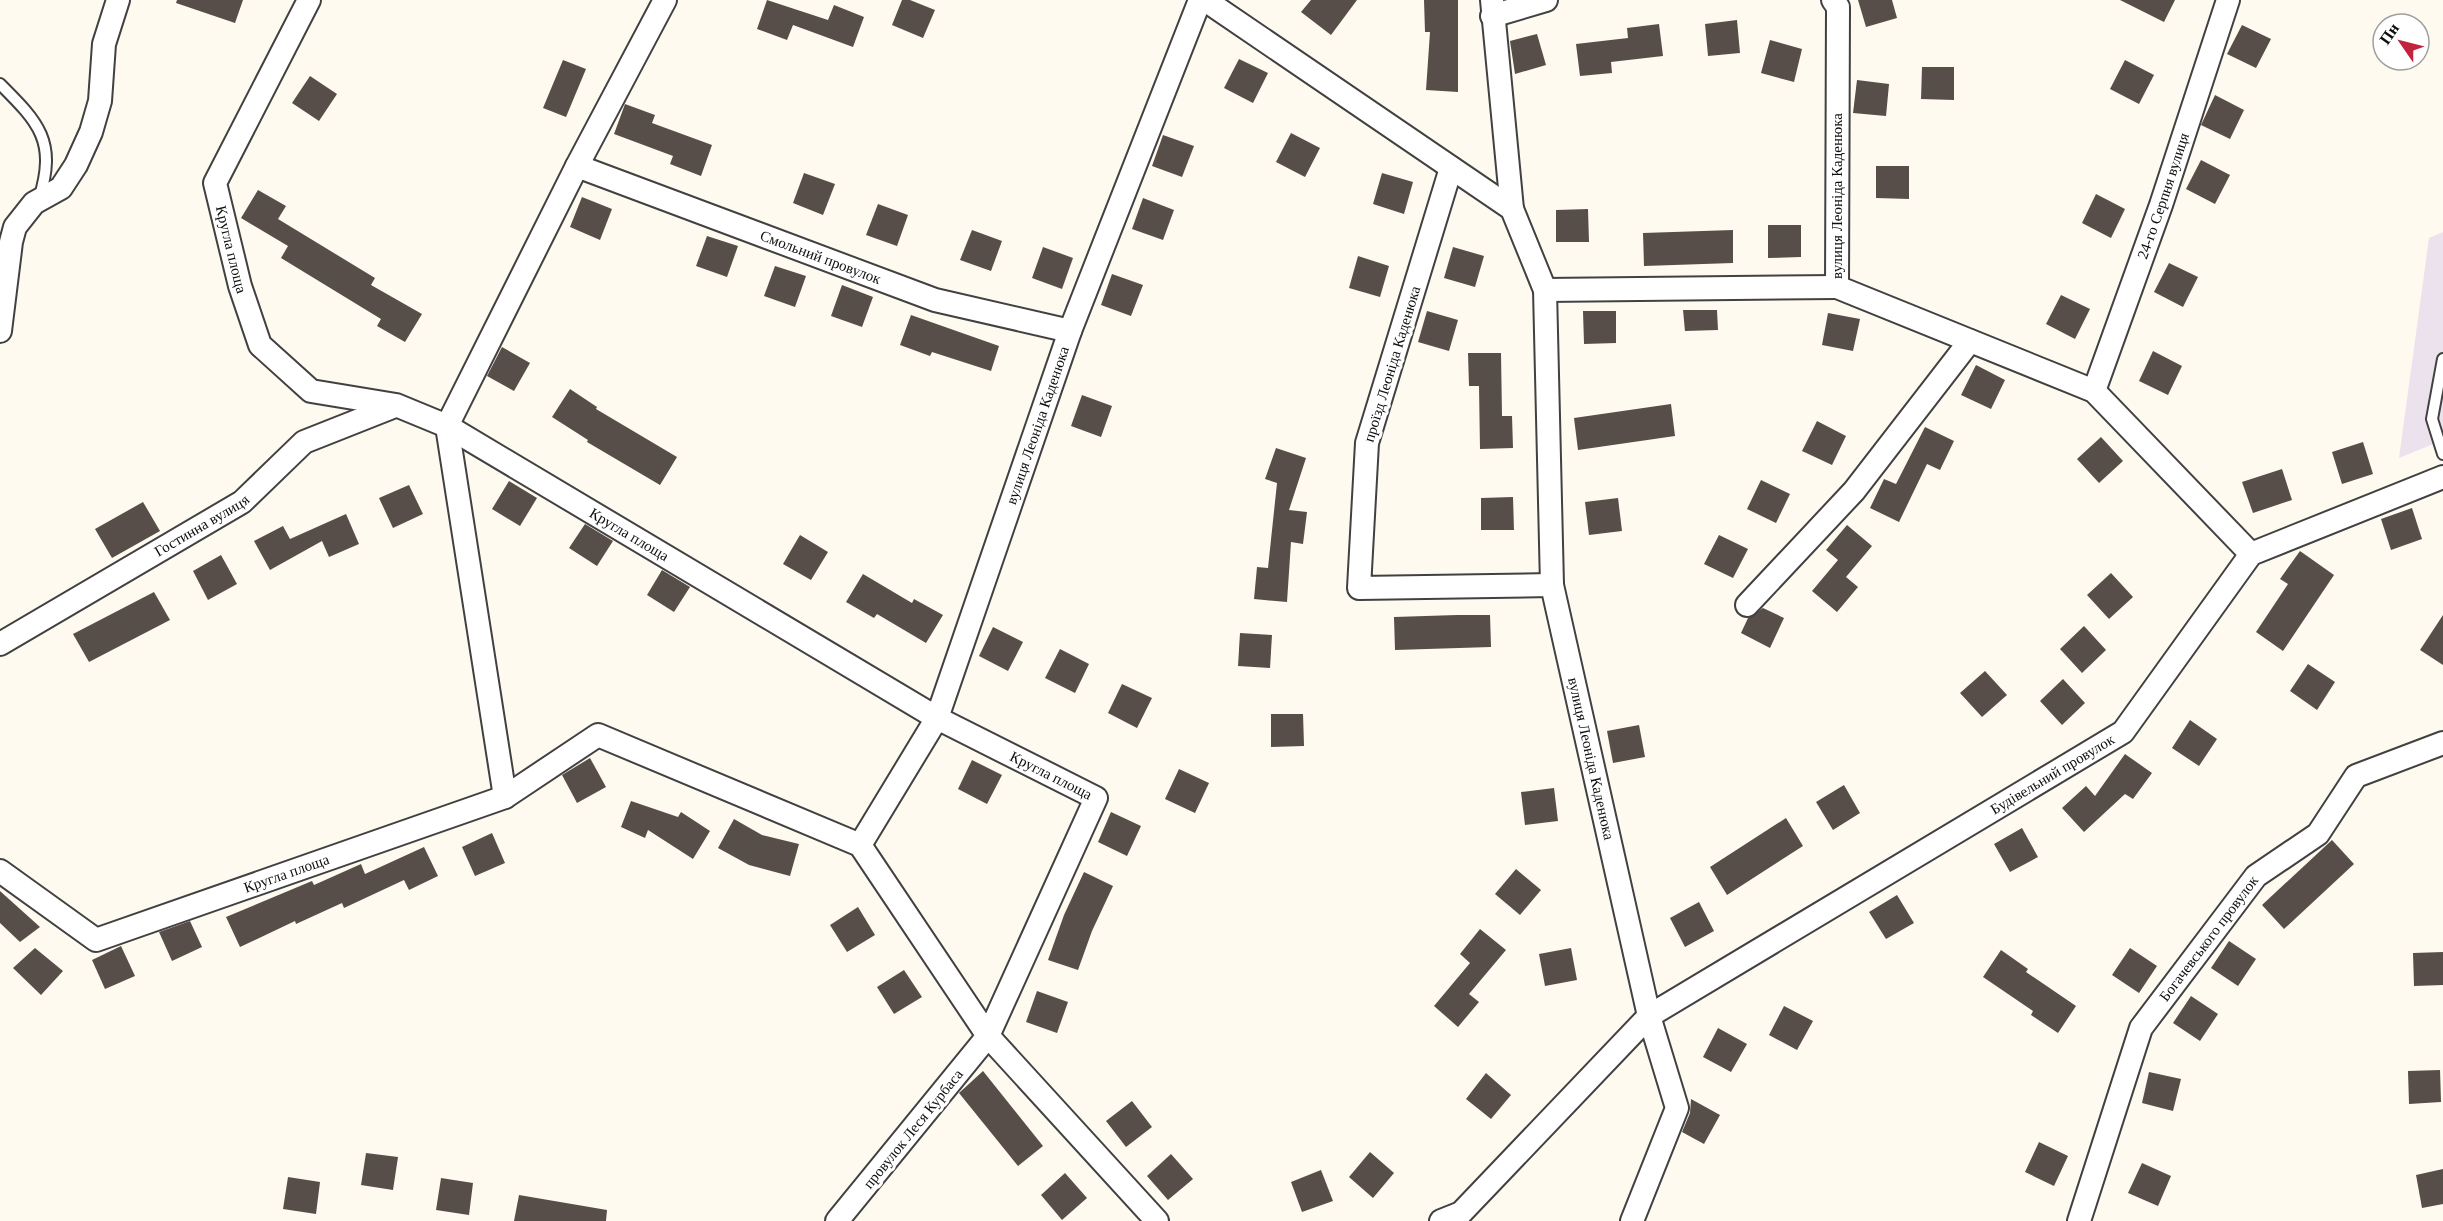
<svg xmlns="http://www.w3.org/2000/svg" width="2443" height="1221" font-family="'Times New Roman',serif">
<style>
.industrial{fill:#ebe2ed}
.building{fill:#574e4a}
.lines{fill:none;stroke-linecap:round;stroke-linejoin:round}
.lane-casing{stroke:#414141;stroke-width:14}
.street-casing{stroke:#414141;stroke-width:26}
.lane{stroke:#fff;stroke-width:10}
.street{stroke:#fff;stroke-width:22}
.labels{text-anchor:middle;stroke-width:6;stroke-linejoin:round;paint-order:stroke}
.street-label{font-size:15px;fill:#0e0e0e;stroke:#fff}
</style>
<rect width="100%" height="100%" fill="#fffaef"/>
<path class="industrial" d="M2443,232v208l-44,18 30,-220z"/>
<g class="building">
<path d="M177,0h66l-8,23 -59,-20z"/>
<path d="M767,0l61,20 6,-15 30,12 -11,30 -60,-22 -6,15 -30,-11z"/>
<path d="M902,0h8l25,10 -12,28 -31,-13z"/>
<path d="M1311,0h46l-26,35 -30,-23z"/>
<path d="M1424,0h34v92l-32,-2 4,-58h-5z"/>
<path d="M1858,0h34l5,18 -31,9z"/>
<path d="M2120,0h55l-11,22z"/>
<path d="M1737,20l3,33 -32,3 -3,-32z"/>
<path d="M1659,24l4,32 -52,6 1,11 -32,3 -4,-32 52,-6 -1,-10z"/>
<path d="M2242,25l29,14 -15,29 -29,-14z"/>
<path d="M1537,34l9,31 -31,9 -5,-33z"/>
<path d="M1770,40l32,9 -8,33 -33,-9z"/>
<path d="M1239,59l29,14 -15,30 -29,-15z"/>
<path d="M563,60l23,9 -20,48 -23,-9z"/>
<path d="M2125,60l29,15 -15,29 -29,-15z"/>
<path d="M1922,67h32v33l-33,-1z"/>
<path d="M310,76l27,18 -18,27 -27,-18z"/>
<path d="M1857,80l32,4 -3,32 -33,-3z"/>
<path d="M2215,95l29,15 -14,29 -29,-14z"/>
<path d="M625,104l30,11 -3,8 60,22 -11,31 -31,-12 3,-8 -59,-22z"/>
<path d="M1291,133l29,15 -15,29 -29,-15z"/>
<path d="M1163,135l31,11 -12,31 -30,-11z"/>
<path d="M2201,160l29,15 -15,29 -29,-15z"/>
<path d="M1876,166h33v33l-33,-1z"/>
<path d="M804,173l31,11 -12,31 -30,-12z"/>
<path d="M1382,173l31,9 -9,32 -31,-10z"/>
<path d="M258,190l28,16 -8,13 97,59 -4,7 51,29 -17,28 -28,-16 4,-7 -100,-61 7,-12 -47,-28z"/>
<path d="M2096,194l29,15 -14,29 -29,-15z"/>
<path d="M582,197l30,12 -12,31 -30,-13z"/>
<path d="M1143,198l31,12 -11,30 -31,-11z"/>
<path d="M878,204l30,11 -11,31 -31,-11z"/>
<path d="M1588,209l1,33h-33v-32z"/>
<path d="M1768,225h33v32l-33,1z"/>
<path d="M972,230l30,11 -11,30 -31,-11z"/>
<path d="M1733,230v33l-89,3 -1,-33z"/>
<path d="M707,236l31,10 -11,31 -31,-11z"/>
<path d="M1043,247l30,11 -11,31 -30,-11z"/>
<path d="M1453,247l31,9 -9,31 -31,-9z"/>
<path d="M1358,256l31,10 -9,31 -31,-9z"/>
<path d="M2169,263l29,14 -15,30 -29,-15z"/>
<path d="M775,266l31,10 -11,31 -31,-11z"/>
<path d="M1112,274l31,11 -12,31 -30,-11z"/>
<path d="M842,285l31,12 -11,30 -31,-11z"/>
<path d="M2061,295l29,14 -15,30 -29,-15z"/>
<path d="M1683,310h34l1,20 -33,1z"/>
<path d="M1427,311l31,9 -9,31 -31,-9z"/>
<path d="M1583,311h33v32l-32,1z"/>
<path d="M1828,313l32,6 -7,32 -31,-6z"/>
<path d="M911,315l88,31 -8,25 -59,-19 -2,4 -30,-11z"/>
<path d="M502,347l28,16 -16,28 -27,-15z"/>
<path d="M2153,351l29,15 -14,29 -29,-14z"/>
<path d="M1468,353h33l1,63h10l1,32 -33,1 -1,-63h-10z"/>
<path d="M1976,365l29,15 -14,29 -30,-14z"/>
<path d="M570,389l27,18 -1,2 81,48 -17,28 -73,-43 1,-2 -36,-23z"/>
<path d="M1082,395l30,11 -11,31 -30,-11z"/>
<path d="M1671,404l4,32 -97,14 -4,-32z"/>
<path d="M1817,421l29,15 -14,29 -30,-14z"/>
<path d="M1925,427l29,14 -14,29 -13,-6 -28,58 -29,-14 14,-29 12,5z"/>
<path d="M2101,437l22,24 -24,22 -22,-24z"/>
<path d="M2363,442l10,32 -31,10 -10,-32z"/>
<path d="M1276,448l30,10 -17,52 18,2 -4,32 -12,-2 -4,60 -33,-3 3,-32 11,1 9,-85 -12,-4z"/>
<path d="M2282,469l10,31 -39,13 -11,-31z"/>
<path d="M1761,480l29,14 -14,29 -29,-14z"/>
<path d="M509,481l28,17 -17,28 -28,-17z"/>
<path d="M409,485l14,29 -30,14 -14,-30z"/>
<path d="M1513,497l1,33h-33v-32z"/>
<path d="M1618,498l4,33 -33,4 -4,-33z"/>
<path d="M143,502l17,29 -48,27 -17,-29z"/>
<path d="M2412,508l10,31 -31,11 -10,-31z"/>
<path d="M346,514l13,30 -30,13 -7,-16 -52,29 -16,-29 29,-15 7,13z"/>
<path d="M585,524l28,17 -16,25 -28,-18z"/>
<path d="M1847,525l25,21 -26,31 12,10 -21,25 -25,-21 26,-31 -12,-10z"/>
<path d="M800,535l28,17 -17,28 -28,-16z"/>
<path d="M1719,535l29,14 -15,29 -29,-14z"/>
<path d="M2300,551l34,24 -51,76 -27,-19 32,-48 -8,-5z"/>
<path d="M221,555l16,29 -29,16 -15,-29z"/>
<path d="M662,570l28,17 -16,25 -27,-17z"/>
<path d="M2111,573l22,24 -24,22 -22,-24z"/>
<path d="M863,574l49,29 2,-4 29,16 -17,28 -49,-29 -3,4 -28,-16z"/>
<path d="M154,592l16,28 -81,42 -16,-28z"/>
<path d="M1763,608l21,10 -14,30 -29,-15 7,-15z"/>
<path d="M1457,615h33l1,32 -96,3 -1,-33z"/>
<path d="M2443,615v50l-23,-15z"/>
<path d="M2084,626l22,24 -24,23 -22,-24z"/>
<path d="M993,627l30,15 -15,29 -29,-15z"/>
<path d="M1240,633l32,2 -2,33 -32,-2z"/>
<path d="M1060,649l29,15 -14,29 -30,-15z"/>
<path d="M2308,664l27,18 -18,28 -27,-19z"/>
<path d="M1985,671l22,24 -25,22 -22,-24z"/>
<path d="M2063,679l22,24 -23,22 -22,-24z"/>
<path d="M1122,684l30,14 -15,30 -29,-15z"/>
<path d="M1271,714h32l1,32 -33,1z"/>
<path d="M2190,720l27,19 -18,27 -27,-18z"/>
<path d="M1639,725l6,32 -32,6 -6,-32z"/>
<path d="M2125,754l27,19 -19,26 -8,-5 -41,38 -22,-24 24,-22 9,10z"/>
<path d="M590,758l16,29 -29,16 -15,-28z"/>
<path d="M972,760l30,15 -15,29 -29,-15z"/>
<path d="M1179,769l30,14 -14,30 -30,-14z"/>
<path d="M1844,785l16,28 -27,17 -17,-28z"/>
<path d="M1554,788l4,33 -33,4 -4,-33z"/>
<path d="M631,801l47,16 3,-5 29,19 -17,28 -45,-29 -3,8 -24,-11z"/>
<path d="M1111,812l30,14 -14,30 -29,-14z"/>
<path d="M1786,818l17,28 -76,49 -17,-28z"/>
<path d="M734,819l28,16 37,9 -9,32 -41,-11 -31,-17z"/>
<path d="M2022,828l16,29 -28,15 -16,-28z"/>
<path d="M492,833l13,30 -30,13 -13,-29z"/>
<path d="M2332,840l22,24 -70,65 -22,-24z"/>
<path d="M424,847l14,29 -29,14 -5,-10 -60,28 -2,-5 -46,21 -1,-3 -55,26 -14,-30 86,-36 2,4 47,-21 4,10z"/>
<path d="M1516,869l25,21 -21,25 -25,-21z"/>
<path d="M1084,872l29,14 -21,45 -14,39 -30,-10 16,-45z"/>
<path d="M0,891l40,36 -20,15 -20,-19z"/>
<path d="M1897,895l17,28 -28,16 -17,-27z"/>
<path d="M1699,902l15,29 -29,16 -15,-29z"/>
<path d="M858,907l17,28 -28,17 -17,-27z"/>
<path d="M190,921l12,26 -30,14 -13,-29z"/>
<path d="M1480,929l26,21 -37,44 10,8 -21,25 -24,-21 36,-43 -10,-9z"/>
<path d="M2229,941l27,18 -18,27 -27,-18z"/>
<path d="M121,946l14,30 -30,13 -13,-29z"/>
<path d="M35,948l28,23 -22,24 -28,-27z"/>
<path d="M1571,948l6,32 -32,6 -6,-32z"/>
<path d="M2130,948l27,18 -18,27 -27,-18z"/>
<path d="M2001,950l27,19 -2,3 50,34 -18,27 -27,-18 2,-4 -50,-34z"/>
<path d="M2443,952v33l-29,1 -1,-33z"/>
<path d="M904,970l18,27 -28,17 -17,-27z"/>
<path d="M1037,991l31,11 -11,31 -31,-11z"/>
<path d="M2191,996l27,18 -18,27 -27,-18z"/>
<path d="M1784,1006l29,15 -16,29 -28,-15z"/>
<path d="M1718,1028l29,16 -16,28 -28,-15z"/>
<path d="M2440,1070l1,32 -32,2 -1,-33z"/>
<path d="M983,1071l60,75 -25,20 -59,-73z"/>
<path d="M2149,1072l32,7 -8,32 -31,-8z"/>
<path d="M1486,1073l25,22 -20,24 -25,-20z"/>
<path d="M1691,1099l29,16 -16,29 -22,-12 8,-19z"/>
<path d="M1132,1101l20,26 -26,20 -20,-26z"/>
<path d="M2039,1142l29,14 -14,30 -29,-14z"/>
<path d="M1370,1152l24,21 -21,25 -24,-21z"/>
<path d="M366,1153l32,4 -5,33 -32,-5z"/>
<path d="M1171,1154l22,25 -25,21 -21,-24z"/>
<path d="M2142,1163l29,13 -13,30 -30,-13z"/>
<path d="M2443,1169v35l-21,4 -6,-33z"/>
<path d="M1321,1170l12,31 -31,11 -11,-30z"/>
<path d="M1065,1173l22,25 -25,22 -21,-25z"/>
<path d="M288,1177l32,5 -4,32 -33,-5z"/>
<path d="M441,1178l32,5 -4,32 -33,-5z"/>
<path d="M519,1195l88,15 -1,11h-92z"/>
</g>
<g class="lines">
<defs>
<g id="lane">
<path d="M0,84c39,39 57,57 39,115"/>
<path d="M2443,359l-11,60 11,35"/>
</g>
<g id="street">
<path id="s1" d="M309,0l-94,183 25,103 20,59 51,46 85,14 51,21 490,292 159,80 -108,238 -151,185"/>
<path id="s2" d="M1205,0l307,209 33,81 7,295 97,431 -188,197 -20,8"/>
<path d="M1492,0l20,209"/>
<path d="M1833,0l5,7 -1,280 257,104 157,163"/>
<path d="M1492,16l54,-16"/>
<path id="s3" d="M577,166l358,134 135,31"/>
<path d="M1451,168l-84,275 -8,145 193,-3"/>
<path d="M1545,290l292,-3"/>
<path d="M0,331l11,-89 4,-15 19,-24 27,-15 15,-23 15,-33 9,-31 4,-57 14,-44"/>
<path id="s4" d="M2094,391l67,-186 67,-205"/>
<path d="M1747,605l107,-114 116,-150"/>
<path id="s5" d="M0,644l242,-142 62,-60 91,-36"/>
<path d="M505,797l-58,-371 130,-260 88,-166"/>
<path id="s6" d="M860,845l77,-127 133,-387 130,-331"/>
<path id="s7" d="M0,871l96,69 409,-143 93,-62 262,110 128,191 169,185"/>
<path id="s8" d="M1632,1221l45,-113 -28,-92 474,-284 128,-178 192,-77"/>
<path id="s9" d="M2079,1221l62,-193 115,-152 62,-42 38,-58 87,-33"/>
</g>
</defs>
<use href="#lane" class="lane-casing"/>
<use href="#street" class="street-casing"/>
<use href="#lane" class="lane"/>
<use href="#street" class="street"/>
</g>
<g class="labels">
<g class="street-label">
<text transform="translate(1837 196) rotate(-90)" y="5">вулиця Леоніда Каденюка</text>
<text dy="5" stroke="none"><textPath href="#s4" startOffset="207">24-го Серпня вулиця</textPath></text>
<text dy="5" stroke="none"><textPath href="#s1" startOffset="274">Кругла площа</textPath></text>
<text dy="5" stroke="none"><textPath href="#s3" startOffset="260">Смольний провулок</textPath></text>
<text transform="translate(1392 364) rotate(-73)" y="5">проїзд Леоніда Каденюка</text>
<text dy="5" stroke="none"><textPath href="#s6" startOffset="458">вулиця Леоніда Каденюка</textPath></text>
<text dy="5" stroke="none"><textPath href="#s5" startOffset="234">Гостинна вулиця</textPath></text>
<text dy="5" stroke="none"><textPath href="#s1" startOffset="796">Кругла площа</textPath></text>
<text dy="5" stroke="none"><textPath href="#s2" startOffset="932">вулиця Леоніда Каденюка</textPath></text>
<text dy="5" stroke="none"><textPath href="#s8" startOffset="688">Будівельний провулок</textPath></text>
<text dy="5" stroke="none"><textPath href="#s1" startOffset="1282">Кругла площа</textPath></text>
<text dy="5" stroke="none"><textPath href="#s7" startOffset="320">Кругла площа</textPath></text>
<text dy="5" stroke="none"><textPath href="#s9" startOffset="315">Богачевського провулок</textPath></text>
<text transform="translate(913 1129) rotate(-51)" y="5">провулок Леся Курбаса</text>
</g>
</g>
<g transform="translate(2401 42) rotate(305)"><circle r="28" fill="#ffffff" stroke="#9f9f9f" stroke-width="1.5"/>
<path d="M0-4.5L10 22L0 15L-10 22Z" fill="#c2223d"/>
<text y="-9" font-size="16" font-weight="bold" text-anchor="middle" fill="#0e0e0e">Пн</text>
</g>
</svg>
